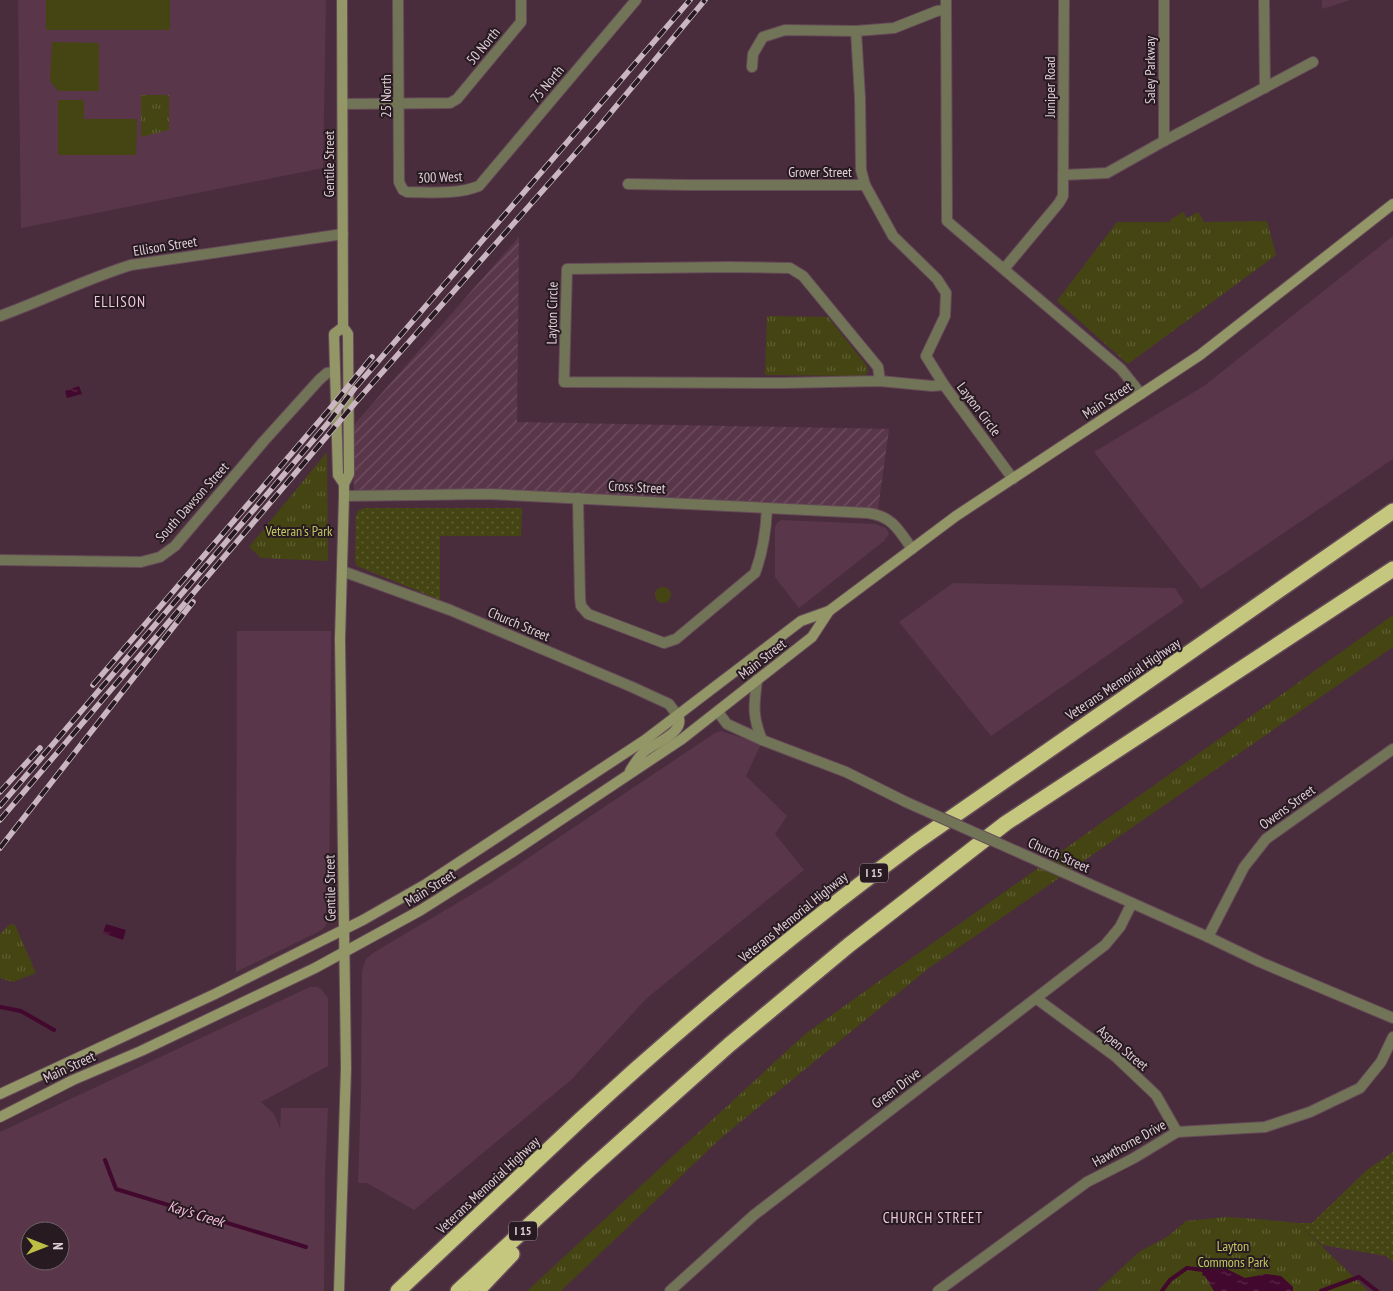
<svg xmlns="http://www.w3.org/2000/svg" width="1393" height="1291" font-family="'PT Sans Narrow',sans-serif">
<style>
.built{fill:#593649;fill-rule:evenodd}
.industrial{fill:url(#industrial-furrows)}
.grass{fill:url(#grass-dots)}
.park{fill:url(#park-tufts)}
.pitch{fill:#444512}
.water{fill:url(#water-ripples)}
.lines{fill:none;stroke-linecap:round;stroke-linejoin:round}
.stream{stroke:#42082d;stroke-width:4}
.minor-casing{stroke:#654a58;stroke-width:12}
.tertiary-casing{stroke:#654a58;stroke-width:12}
.secondary-casing{stroke:#654a58;stroke-width:12}
.motorway-casing{stroke:#654a58;stroke-width:18}
.minor{stroke:#727457;stroke-width:10}
.tertiary{stroke:#727457;stroke-width:10}
.secondary{stroke:#939667;stroke-width:10}
.motorway{stroke:#c4c77d;stroke-width:15}
.rail-casing{stroke:#cab6c0;stroke-width:5.5}
.rail{stroke:#271a21;stroke-width:4;stroke-dasharray:11;stroke-linecap:butt}
.tertiary-bridge-casing{stroke:#654a58;stroke-width:12;stroke-linecap:butt}
.tertiary-bridge{stroke:#727457;stroke-width:10}
.labels{text-anchor:middle;stroke-width:4;stroke-linejoin:round;paint-order:stroke}
.shield{fill:#271a21;stroke:#a897a0;stroke-width:1}
.shield-label{font-size:12px;font-weight:bold;fill:#e0cdd6}
.street-label{font-size:14px;fill:#e0cdd6;stroke:#271a21}
.park-label{font-size:14px;fill:#c4c761;stroke:#271a21}
.neighbourhood-label{font-size:15px;letter-spacing:1px;fill:#edc7da;stroke:#271a21}
.water-label{font-size:15px;font-style:italic;fill:#f6bdda;stroke:#271a21}
</style>
<defs>
<pattern id="industrial-furrows" width="10" height="10" patternUnits="userSpaceOnUse" patternTransform="scale(1.25)"><rect width="10" height="10" fill="#593649"/><path d="M-1 1l2-2M0 10L10 0M9 11l2-2" fill="none" stroke="#715262"/></pattern>
<pattern id="grass-dots" width="8" height="8" patternUnits="userSpaceOnUse" patternTransform="scale(1.25)"><rect width="8" height="8" fill="#444512"/><path d="M2 2h.1M6 6h.1" fill="none" stroke="#5f5f34" stroke-width="1.8" stroke-linecap="round"/></pattern>
<pattern id="park-tufts" width="24" height="20" patternUnits="userSpaceOnUse" patternTransform="scale(1.25)"><rect width="24" height="20" fill="#444512"/><path d="M3 7l-1-3M5 7V3M7 7l1-3M15 17l-1-3M17 17v-4M19 17l1-3" fill="none" stroke="#5f5f34"/></pattern>
<pattern id="water-ripples" width="26" height="14" patternUnits="userSpaceOnUse" patternTransform="scale(1.25)"><rect width="26" height="14" fill="#42082d"/><path d="M2 4q2-2 4 0t4 0M15 11q2-2 4 0t4 0" fill="none" stroke="#5d2b4b"/></pattern>
</defs>
<rect width="100%" height="100%" fill="#4a2d3c"/>
<g class="built">
<path d="M18,0h308l-3,168 -302,60z"/>
<path d="M1322,0h28l-28,9z"/>
<path d="M1393,236v223l-192,130 -107,-137 110,-66z"/>
<path d="M781,520l94,4 11,4 3,6 -5,7 -85,67 -24,-31v-50l2,-4z"/>
<path d="M953,583l222,5 9,14 -193,134 -92,-114z"/>
<path d="M237,631h94l-2,288 -4,8 -5,4 -84,41z"/>
<path d="M721,731l40,13 -15,32 41,40 -12,18 29,36 -157,128 -76,82 -157,130 -47,-27h-9l3,-88 1,-124 4,-12 7,-6 118,-70 224,-150z"/>
<path d="M310,987h7l4,2 7,9v68l-67,36 13,12 6,14 1,-20h47l-3,65 -1,118h-324v-159zM30,1231h30v30h-30z"/>
</g>
<path class="industrial" d="M519,237l-2,185 372,7 -11,80 -524,-18 -2,-64z"/>
<g class="grass">
<path d="M364,508h158l-1,28h-81v64l-83,-34 -2,-6 1,-44 2,-5z"/>
<path d="M1393,1152v110l-7,-6 -64,-11 -24,-22h14l55,-53z"/>
</g>
<g class="park">
<path d="M141,95h28v35l-28,7z"/>
<path d="M1183,212l4,6 11,-6 6,10 63,-1 9,34 -148,109 -71,-63 60,-79h53v-2z"/>
<path d="M767,316l61,1 39,49 1,6 -3,4 -100,-1z"/>
<path d="M327,452l1,109 -67,-3 -12,-11z"/>
<circle cx="663" cy="595" r="8"/>
<path d="M1393,615v32l-464,321 -208,170 -160,153h-34l278,-257z"/>
<path d="M10,924l5,1 21,48 -23,9 -13,-4v-44z"/>
<path d="M1226,1217l32,2 40,4 70,68h-271l42,-39 28,-15 19,-16z"/>
</g>
<g class="pitch">
<rect x="46" y="0" width="124" height="30"/>
<path d="M52,42l47,1v48h-41l-8,-10z"/>
<path d="M58,100h26v19h53l-1,36h-78z"/>
</g>
<g class="water">
<path d="M79,386l3,8 -15,4 -2,-7z"/>
<path d="M106,924l20,6 -3,10 -20,-7z"/>
<path d="M1204,1267l23,2 18,9 21,-4 15,2 12,11v4h-79l-9,-15 -3,-1z"/>
</g>
<g class="lines">
<g class="stream">
<path d="M0,1007l21,4 33,19"/>
<path d="M105,1160l11,29 190,58"/>
<path d="M1162,1291l8,-11 17,-12 16,2 4,3"/>
<path d="M1321,1291l38,-14 18,14"/>
</g>
<defs>
<g id="minor">
<path d="M398,0l1,182 4,8 4,2c23,0 49,3 72,-6l157,-186"/>
<path d="M946,0l1,221 174,148 20,25"/>
<path d="M1264,0l1,88"/>
<path d="M856,31l4,67 1,72 4,15"/>
<path d="M752,67l1,-13 10,-17 22,-7 71,1 38,-3 43,-17 9,-1"/>
<path d="M343,104l107,-1 7,-4 64,-77v-22"/>
<path d="M1164,141v-141"/>
<path d="M1063,175l44,-2 57,-32 149,-79"/>
<path d="M628,184l60,1h177l28,51 44,43 9,14 -1,23 -19,40 18,29 69,94"/>
<path d="M1004,269l55,-66 4,-7 1,-196"/>
<path d="M0,316c44,-16 86,-37 131,-51l212,-31"/>
<path d="M880,381l-2,-14 -75,-91 -13,-8 -62,-1 -161,2 -3,113 219,1 97,-2 52,5 12,-1"/>
<path d="M344,496l144,-2 380,19c24,3 31,17 44,36"/>
<path d="M578,498l2,100 1,8 7,8 76,29 12,-4 79,-66c8,-21 11,-43 12,-65"/>
<path d="M0,560l141,2 19,-5 15,-11 88,-104 56,-62 8,-7 7,-1"/>
<path d="M342,571l108,39 182,77 37,17 9,12"/>
<path d="M1208,937l36,-70 22,-28 127,-90"/>
<path d="M1037,999l79,58 40,38 21,37"/>
<path d="M670,1291l84,-76 351,-270 15,-18 12,-24"/>
<path d="M938,1291l149,-109 47,-24 43,-26 88,-5 45,-15 50,-24 21,-26 12,-25"/>
</g>
<g id="tertiary">
<path d="M757,680c-3,25 -5,36 5,60"/>
<path d="M718,712l9,12 35,16 84,32 60,30"/>
<path d="M1027,856l181,81 52,25 133,56"/>
</g>
<g id="secondary">
<path d="M342,0l1,327 5,7 1,140 -5,10"/>
<path d="M630,771c4,-7 9,-15 15,-20 10,-8 41,-19 33,-35"/>
<path d="M0,1094l215,-100 148,-74 63,-36 219,-144 156,-119 28,-10 127,-95 244,-161 193,-151"/>
<path d="M0,1117l73,-37 68,-29 174,-83 106,-58 90,-57 171,-114 130,-102 17,-26"/>
<path d="M339,1291l7,-223 -6,-429 4,-143v-12l-6,-9 -4,-141 9,-7"/>
</g>
<g id="motorway">
<path d="M398,1291c61,-57 121,-114 182,-171 106,-98 218,-191 335,-277l478,-332"/>
<path d="M458,1291l131,-121 140,-125 120,-100 157,-122 387,-254"/>
<path d="M477,1291l35,-37"/>
</g>
</defs>
<use href="#minor" class="minor-casing"/>
<use href="#tertiary" class="tertiary-casing"/>
<use href="#secondary" class="secondary-casing"/>
<use href="#motorway" class="motorway-casing"/>
<use href="#minor" class="minor"/>
<use href="#tertiary" class="tertiary"/>
<use href="#secondary" class="secondary"/>
<use href="#motorway" class="motorway"/>
<defs>
<g id="rail">
<path d="M93,685l235,-274 44,-54"/>
<path d="M0,792l40,-44"/>
<path d="M0,806l328,-383 27,-35 335,-388"/>
<path d="M0,820l356,-418 242,-274 107,-128"/>
<path d="M0,848l193,-246"/>
</g>
</defs>
<use href="#rail" class="rail-casing"/>
<use href="#rail" class="rail"/>
<defs>
<path id="tertiary-bridge" d="M906,802l121,54"/>
</defs>
<use href="#tertiary-bridge" class="tertiary-bridge-casing"/>
<use href="#tertiary-bridge" class="tertiary-bridge"/>
</g>
<g class="labels">
<g class="shield">
<rect x="860" y="863.5" width="28" height="19" rx="4"/>
<rect x="509" y="1221.5" width="28" height="19" rx="4"/>
</g>
<g class="shield-label">
<text x="874" y="877">I 15</text>
<text x="523" y="1235">I 15</text>
</g>
<g class="street-label">
<text transform="translate(483 46) rotate(-50)" y="5">50 North</text>
<text transform="translate(1150 70) rotate(-90)" y="5">Saley Parkway</text>
<text transform="translate(547 84) rotate(-50)" y="5">75 North</text>
<text transform="translate(1050 87) rotate(-90)" y="5">Juniper Road</text>
<text transform="translate(386 96) rotate(-90)" y="5">25 North</text>
<text transform="translate(329 164) rotate(-90)" y="5">Gentile Street</text>
<text x="820" y="177">Grover Street</text>
<text transform="translate(440 177) rotate(-2)" y="5">300 West</text>
<text transform="translate(165 246) rotate(-9)" y="5">Ellison Street</text>
<text transform="translate(552 313) rotate(-89)" y="5">Layton Circle</text>
<text transform="translate(1107 400) rotate(-33)" y="5">Main Street</text>
<text transform="translate(979 409) rotate(53)" y="5">Layton Circle</text>
<text transform="translate(637 487) rotate(3)" y="5">Cross Street</text>
<text transform="translate(192 502) rotate(-48)" y="5">South Dawson Street</text>
<text transform="translate(519 624) rotate(23)" y="5">Church Street</text>
<text transform="translate(762 659) rotate(-38)" y="5">Main Street</text>
<text transform="translate(1123 679) rotate(-34)" y="5">Veterans Memorial Highway</text>
<text transform="translate(1287 807) rotate(-36)" y="5">Owens Street</text>
<text transform="translate(1059 855) rotate(24)" y="5">Church Street</text>
<text transform="translate(330 888) rotate(-91)" y="5">Gentile Street</text>
<text transform="translate(430 888) rotate(-32)" y="5">Main Street</text>
<text transform="translate(793 917) rotate(-39)" y="5">Veterans Memorial Highway</text>
<text transform="translate(1123 1048) rotate(40)" y="5">Aspen Street</text>
<text transform="translate(69 1067) rotate(-25)" y="5">Main Street</text>
<text transform="translate(896 1088) rotate(-37)" y="5">Green Drive</text>
<text transform="translate(1129 1143) rotate(-29)" y="5">Hawthorne Drive</text>
<text transform="translate(488 1185) rotate(-43)" y="5">Veterans Memorial Highway</text>
</g>
<g class="park-label">
<text x="299" y="536">Veteran's Park</text>
<text x="1233" y="1251">Layton<tspan x="1233" dy="16">Commons Park</tspan></text>
</g>
<g class="neighbourhood-label">
<text x="120" y="307">ELLISON</text>
<text x="933" y="1223">CHURCH STREET</text>
</g>
<g class="water-label">
<text transform="translate(196 1214) rotate(17)" y="5">Kay's Creek</text>
</g>
</g>
<g transform="translate(45 1246) rotate(90)"><circle r="24" fill="#271a21" stroke="#716269"/>
<path d="M0-4L9 19L0 12L-9 19Z" fill="#bcbf43"/>
<text y="-8" font-size="14" font-weight="bold" text-anchor="middle" fill="#e0cdd6">N</text>
</g>
</svg>
